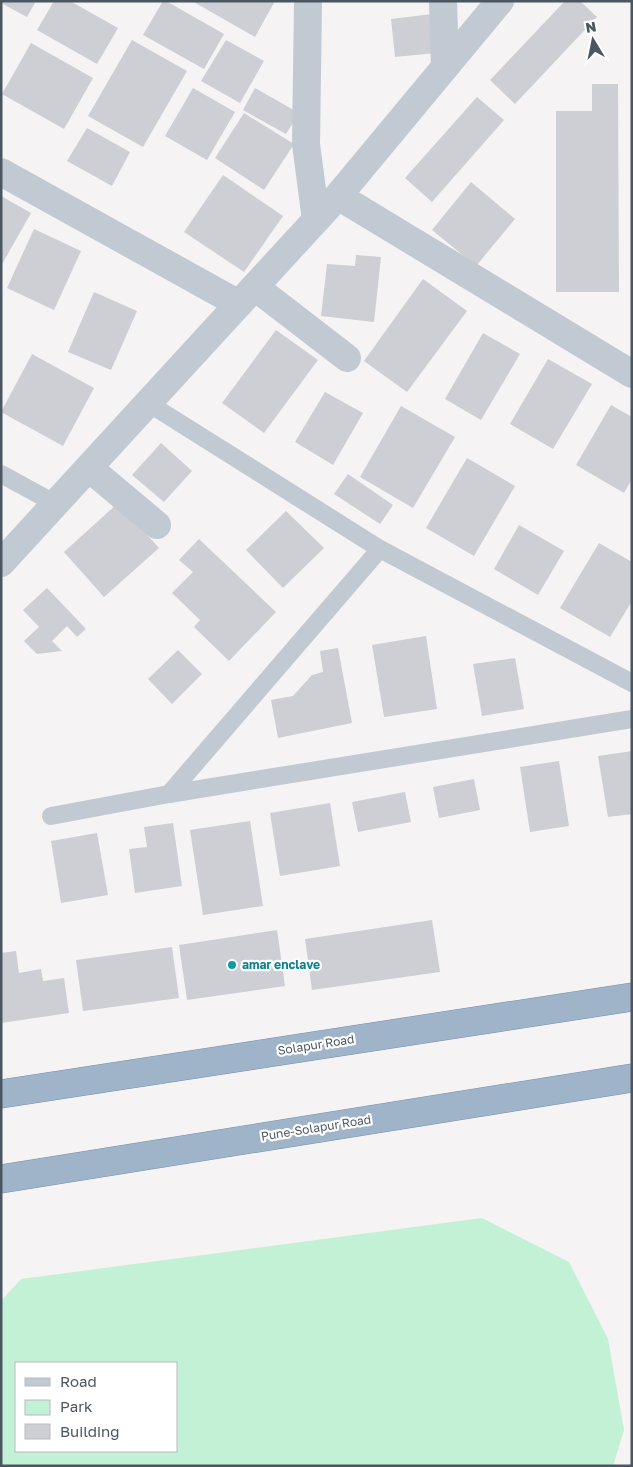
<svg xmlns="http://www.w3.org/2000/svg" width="633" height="1467" font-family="'Golos Text',sans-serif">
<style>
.green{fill:#c3f1d5;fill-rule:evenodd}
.building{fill:#cdcfd5}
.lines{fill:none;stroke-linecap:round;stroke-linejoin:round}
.trunk-casing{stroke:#7690ad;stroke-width:29}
.service{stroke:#c1cad2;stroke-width:18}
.minor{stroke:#c1cad2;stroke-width:28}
.tertiary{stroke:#c1cad2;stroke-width:28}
.trunk{stroke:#9fb4c9;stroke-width:28}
.culture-dot{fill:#0f9aa8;stroke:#fff;stroke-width:2}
.labels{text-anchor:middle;stroke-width:4.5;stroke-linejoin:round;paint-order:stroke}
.culture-label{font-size:12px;font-weight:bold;fill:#0d838f;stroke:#fff;text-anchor:start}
.street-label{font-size:12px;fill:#4a5661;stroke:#fff}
</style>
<rect width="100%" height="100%" fill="#f5f3f3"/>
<path class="green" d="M482,1218l87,44 39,77 16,91 -11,36h-612v-165l20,-22zM16,1363h160v88h-160z"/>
<g class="building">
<path d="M1,1h35l-9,16 -26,-14z"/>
<path d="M54,1h16l48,27 -21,36 -60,-34z"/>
<path d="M163,1h3l58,33 -20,35 -61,-34z"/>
<path d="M192,1h83l-20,36z"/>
<path d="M565,1h15l17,16 -82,87 -25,-24z"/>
<path d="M432,14l4,39 -41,4 -4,-38z"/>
<path d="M132,40l55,31 -44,76 -55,-31z"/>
<path d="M226,40l38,21 -24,42 -39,-22z"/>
<path d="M31,43l62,35 -29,51 -62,-35z"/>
<path d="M592,84h26l1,208h-63v-181h36z"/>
<path d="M193,88l42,24 -28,48 -42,-24z"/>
<path d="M255,88l44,25 -13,21 -43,-24z"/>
<path d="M477,97l27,23 -72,82 -27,-24z"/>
<path d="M244,113l50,31 -30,46 -49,-32z"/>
<path d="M87,128l43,24 -18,34 -45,-25z"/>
<path d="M223,175l60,41 -39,56 -60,-40z"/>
<path d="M471,182l44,37 -39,47 -44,-36z"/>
<path d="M1,196l30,17 -30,53z"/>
<path d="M34,229l47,22 -27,59 -47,-22z"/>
<path d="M356,255l25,2 -7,65 -53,-6 6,-52 28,2z"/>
<path d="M423,279l44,32 -60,81 -43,-31z"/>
<path d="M94,292l43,19 -26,59 -43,-18z"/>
<path d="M276,330l42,30 -54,73 -42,-30z"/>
<path d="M483,333l37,21 -39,66 -36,-21z"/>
<path d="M32,354l62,34 -31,58 -62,-34z"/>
<path d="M548,359l44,25 -39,65 -43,-25z"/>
<path d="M325,392l38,21 -30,52 -38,-23z"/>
<path d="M611,405l21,12v62l-8,14 -48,-28z"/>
<path d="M401,406l54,31 -42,71 -53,-31z"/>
<path d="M161,443l31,28 -28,31 -32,-27z"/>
<path d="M467,458l48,28 -41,70 -48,-28z"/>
<path d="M348,474l45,31 -13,19 -46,-30z"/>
<path d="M118,503l41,45 -55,49 -40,-45z"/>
<path d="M286,511l38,37 -41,40 -37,-38z"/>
<path d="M519,525l45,26 -26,44 -44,-26z"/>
<path d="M199,539l77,73 -47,49 -35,-34 6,-7 -28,-27 21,-21 -14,-12z"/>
<path d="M599,543l33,19v39l-22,36 -50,-29z"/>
<path d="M47,588l39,41 -9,8 -10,-11 -15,15 10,10 -25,3 -13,-13 15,-14 -16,-17z"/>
<path d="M426,636l11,73 -53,8 -12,-72z"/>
<path d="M338,648l14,75 -74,15 -7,-38 22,-4 19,-21 11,-3 -3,-21z"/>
<path d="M178,650l24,24 -30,30 -24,-25z"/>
<path d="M515,658l9,51 -42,7 -9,-52z"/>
<path d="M632,751v63l-24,3 -10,-61z"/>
<path d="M559,761l10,65 -39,6 -10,-65z"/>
<path d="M474,779l6,31 -41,8 -6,-31z"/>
<path d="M405,792l6,30 -53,10 -6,-30z"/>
<path d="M330,803l10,63 -60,10 -10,-63z"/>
<path d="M250,821l13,85 -60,9 -13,-85z"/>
<path d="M173,823l9,63 -47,7 -6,-44 18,-2 -3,-20z"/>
<path d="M97,833l11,62 -47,8 -10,-62z"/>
<path d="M432,920l8,52 -128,18 -7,-51z"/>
<path d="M277,930l8,56 -98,14 -8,-55z"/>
<path d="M172,947l7,51 -96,13 -7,-51z"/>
<path d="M16,951l3,22 22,-4 2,12 21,-3 5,35 -68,10v-70z"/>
</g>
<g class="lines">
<defs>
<g id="trunk">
<path d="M1,1094l631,-97"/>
<path d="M1,1179l631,-101"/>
</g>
</defs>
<use href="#trunk" class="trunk-casing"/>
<g class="service">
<path d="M148,403l232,146 252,134"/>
<path d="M1,474l55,30"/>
<path d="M169,794l211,-245"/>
<path d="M51,816l118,-22 463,-75"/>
</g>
<g class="minor">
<path d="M308,1l-2,143 10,76"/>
<path d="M443,1l2,66"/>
<path d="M1,172l238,132"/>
<path d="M338,196l294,178"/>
<path d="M255,287l92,71"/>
<path d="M89,468l68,57"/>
</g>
<path class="tertiary" d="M1,563l337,-367 162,-195"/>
<use href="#trunk" class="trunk"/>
</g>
<circle class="culture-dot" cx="232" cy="965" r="5"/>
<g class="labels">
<g class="culture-label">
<text x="242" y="969">amar enclave</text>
</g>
<g class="street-label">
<text transform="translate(316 1045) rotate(-9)" y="4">Solapur Road</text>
<text transform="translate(316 1128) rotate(-9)" y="4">Pune-Solapur Road</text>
</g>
</g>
<rect width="633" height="1467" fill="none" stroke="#4a5661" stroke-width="5"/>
<rect x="15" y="1362" width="162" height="90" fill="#ffffff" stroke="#b7bbc0"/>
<rect x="25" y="1378" width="25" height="8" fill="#c1cad2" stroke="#b7bbc0"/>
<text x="60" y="1387" font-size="15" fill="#4a5661">Road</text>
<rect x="25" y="1400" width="25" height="15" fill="#c3f1d5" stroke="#b7bbc0"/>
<text x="60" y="1412" font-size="15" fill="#4a5661">Park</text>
<rect x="25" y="1424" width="25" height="15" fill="#cdcfd5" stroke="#b7bbc0"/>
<text x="60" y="1437" font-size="15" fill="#4a5661">Building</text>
<g transform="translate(593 40) rotate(350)" stroke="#ffffff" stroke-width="4" paint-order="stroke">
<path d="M0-4L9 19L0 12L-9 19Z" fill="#4a5661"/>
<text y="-8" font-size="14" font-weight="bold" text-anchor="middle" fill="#4a5661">N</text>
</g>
</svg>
